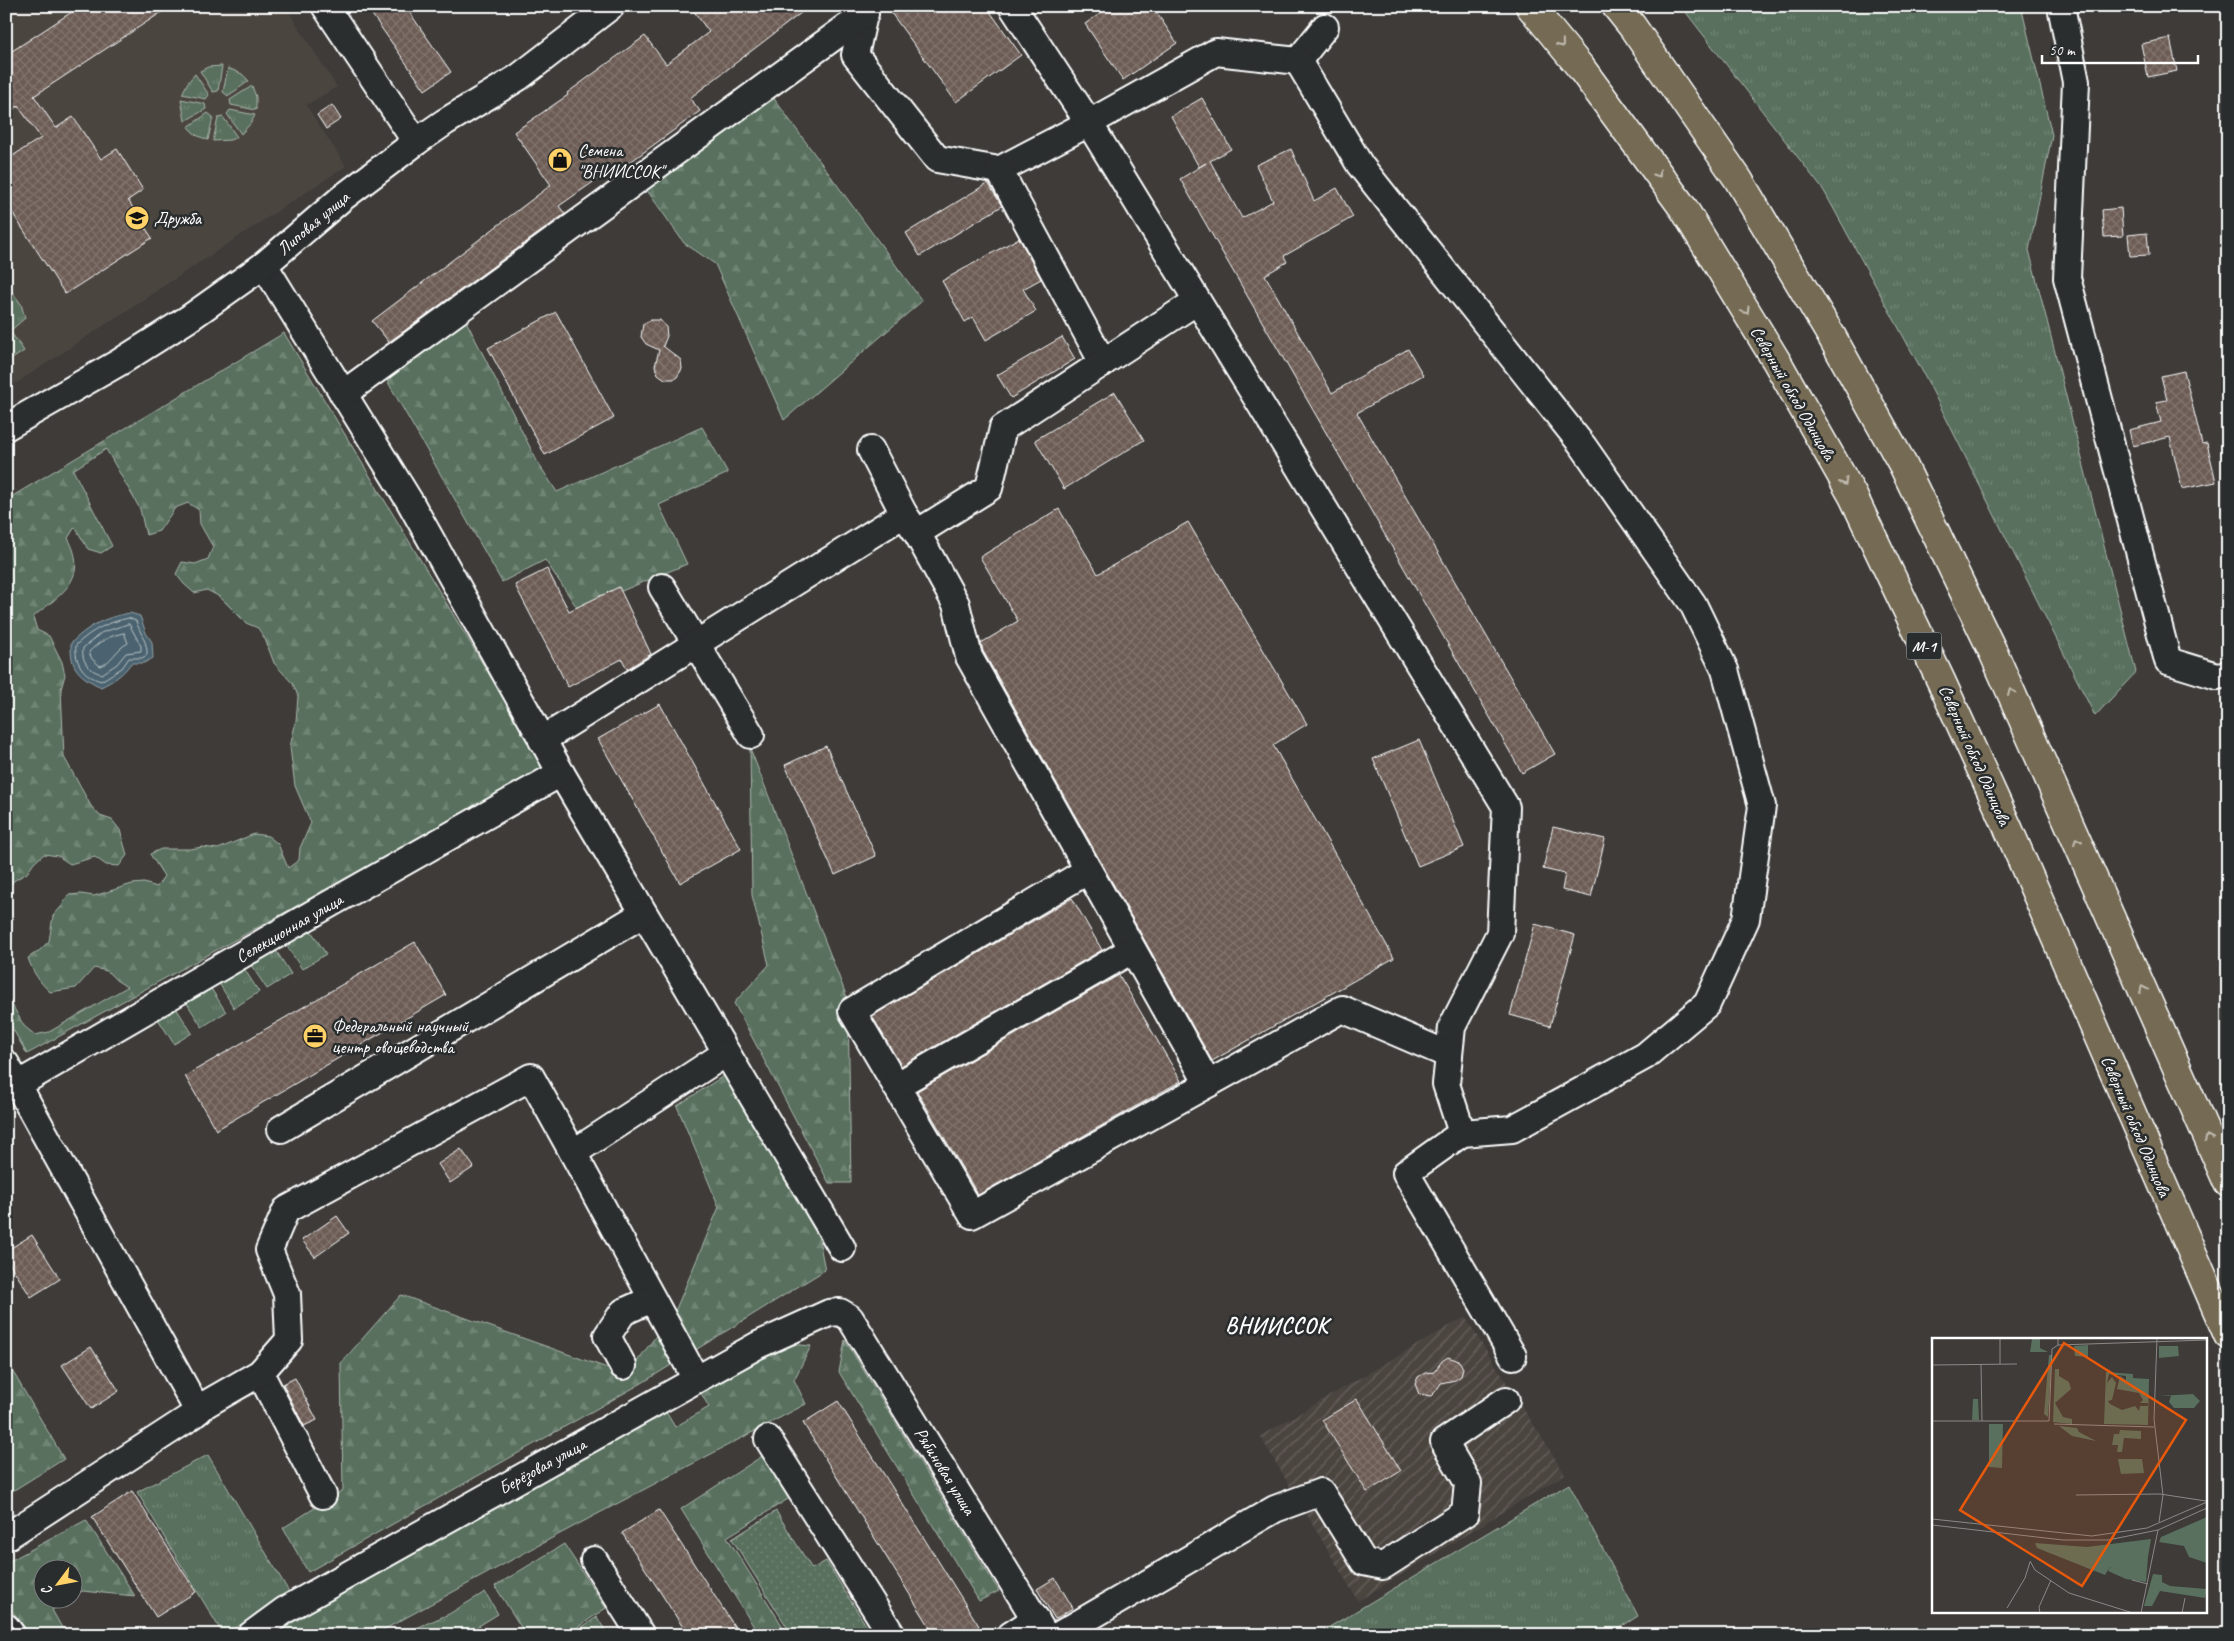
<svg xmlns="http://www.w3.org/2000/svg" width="2234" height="1641" font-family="Caveat,sans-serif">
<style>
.built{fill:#4c4541}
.industrial{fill:url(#industrial-furrows)}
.grass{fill:url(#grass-tufts);stroke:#acb8ae}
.forest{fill:url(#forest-firs);stroke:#acb8ae}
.park{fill:url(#park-dots);stroke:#acb8ae}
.water{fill:#4b646f;stroke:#93a2a9}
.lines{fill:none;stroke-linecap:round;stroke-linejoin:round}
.shore{stroke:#b7c1c5;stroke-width:1}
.building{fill:url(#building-cross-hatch);stroke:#fff}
.minor-casing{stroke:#fff;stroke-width:30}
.highway-casing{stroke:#fff;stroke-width:31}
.minor{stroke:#2a2d2e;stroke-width:26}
.highway{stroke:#746b52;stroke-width:28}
.oneway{stroke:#c0bcb1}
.labels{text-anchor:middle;stroke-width:5;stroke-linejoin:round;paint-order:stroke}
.shield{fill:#2a2d2e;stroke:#bfc0c0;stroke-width:1}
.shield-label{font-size:16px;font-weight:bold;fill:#fff}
.poi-label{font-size:18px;fill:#fff;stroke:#2a2d2e;text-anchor:start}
.street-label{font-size:18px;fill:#fff;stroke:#2a2d2e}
.district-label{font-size:22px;font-weight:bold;letter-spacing:1px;fill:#fff;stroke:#2a2d2e}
.inset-road{fill:none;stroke:#8b8988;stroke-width:1}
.view{fill:#e8590c;fill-opacity:0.15;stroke:#e8590c;stroke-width:2.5}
.inset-edge{fill:none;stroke:#fff;stroke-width:2.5}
</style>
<defs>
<pattern id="industrial-furrows" width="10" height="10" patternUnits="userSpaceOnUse" patternTransform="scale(1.25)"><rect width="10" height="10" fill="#4c4541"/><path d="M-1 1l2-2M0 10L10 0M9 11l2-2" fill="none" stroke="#67615e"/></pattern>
<pattern id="grass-tufts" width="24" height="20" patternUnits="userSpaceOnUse" patternTransform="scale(1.25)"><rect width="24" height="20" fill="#58705d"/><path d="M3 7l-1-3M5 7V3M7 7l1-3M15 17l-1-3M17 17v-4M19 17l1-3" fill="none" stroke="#718575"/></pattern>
<pattern id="forest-firs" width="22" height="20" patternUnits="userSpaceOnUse" patternTransform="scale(1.25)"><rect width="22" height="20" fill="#58705d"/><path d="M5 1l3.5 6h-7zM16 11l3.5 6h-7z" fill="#718575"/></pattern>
<pattern id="park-dots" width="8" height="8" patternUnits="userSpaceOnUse" patternTransform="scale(1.25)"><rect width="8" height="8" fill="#58705d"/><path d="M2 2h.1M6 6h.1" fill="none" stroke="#718575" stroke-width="1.8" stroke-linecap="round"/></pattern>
<pattern id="building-cross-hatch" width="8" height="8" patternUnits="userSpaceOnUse" patternTransform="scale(1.25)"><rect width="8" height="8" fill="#6c5c54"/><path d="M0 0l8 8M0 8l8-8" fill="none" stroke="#82746e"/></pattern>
</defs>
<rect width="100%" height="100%" fill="#3e3b39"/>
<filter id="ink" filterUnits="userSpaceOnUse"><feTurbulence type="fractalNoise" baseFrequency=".02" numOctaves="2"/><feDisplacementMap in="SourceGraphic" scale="10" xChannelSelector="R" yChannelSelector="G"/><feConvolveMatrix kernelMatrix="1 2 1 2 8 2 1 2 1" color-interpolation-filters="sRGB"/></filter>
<g filter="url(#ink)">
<path class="built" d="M6,6h279l52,81 -31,18 40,61 -340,224z"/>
<path class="industrial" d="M1465,1317l100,157 -207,127 -98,-165z"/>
<g class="grass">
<path d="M1681,6h340l31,129 -23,115 107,422 -41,44 -169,-338 -102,-187z"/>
<path d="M222,66l-4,25 -5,1 -13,-21 8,-4z"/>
<path d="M228,68l14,6 7,7 -21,15 -5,-4z"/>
<path d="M195,74l14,21 -3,4 -24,-5 6,-12z"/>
<path d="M252,86l4,11v13l-25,-5 -1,-5z"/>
<path d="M181,99l24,5 1,5 -21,12z"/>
<path d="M230,110l25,5 -4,8 -10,11 -14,-20z"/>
<path d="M208,113l5,4 -5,23 -12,-5 -8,-8z"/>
<path d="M223,117l14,20 -7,3 -17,1 5,-23z"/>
<path d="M6,283l15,21 4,14 -15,13 14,20 -18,12z"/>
<path d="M310,929l16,25 -24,15 -16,-24z"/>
<path d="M275,949l16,25 -24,15 -16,-24z"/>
<path d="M243,967l16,25 -25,16 -15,-25z"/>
<path d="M210,987l16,25 -24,15 -16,-25z"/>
<path d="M176,1008l16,25 -18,11 -16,-25z"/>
<path d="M208,1455l84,142 -69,37 -86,-142z"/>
<path d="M1569,1484l69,132 -30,19h-292z"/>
<path d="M485,1592l13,22 -34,21h-64l49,-21z"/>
</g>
<g class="forest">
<path d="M767,89l155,212 -138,119 -69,-156 -31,-21 -40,-57z"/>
<path d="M464,317l74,146 19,29 145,-65 26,46 -69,32 28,59 -109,45 -33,-49 -43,22 -121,-212z"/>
<path d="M284,333l262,436 -519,285 -21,-37v-23l18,32 11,9 14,-3 78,-45 -11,-7 -9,-9 -13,-3 -18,20 -26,4c-11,-11 -17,-19 -22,-34l12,-8 9,-9 4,-25 9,-10 6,-11 13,-1 13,2 38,-12 12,-1 13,4 7,-11 -14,-22 11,-5h29l13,-2 15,2 36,-15 14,2 10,8 10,24 11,-8 1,-12 11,-25 -16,-37 -5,-39 6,-26 2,-25 -5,-12 -19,-21 -9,-24 -7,-11 -12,-5 -26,-26 -13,-7 -13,3 -10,-9 -8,-10 6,-12 13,2 13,-5 5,-12 -13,-23 -1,-14 -11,-7 -13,5 -16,23 -13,4 -6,-26 -34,-60 -33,21 39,76 -11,7 -13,-4 -13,-22 -7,11c22,41 -7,56 -35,79l4,13 12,6 13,26 3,13 -4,14 3,68 27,49 9,10 12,4 8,10 7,25 -8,11 -13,-1 -11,-8 -25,7 -12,-8 -14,-2 -10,9 -7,10 -12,7 -9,8v-388z"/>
<path d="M750,748l98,252 3,183h-22l-95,-180 35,-38 -17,-70z"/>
<path d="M728,1073l87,147 10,50 -183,113 -334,189 -25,-44 60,-38 -2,-127 60,-68 226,80 49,-66 43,-102 -42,-101z"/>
<path d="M845,1340l154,251 -20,10 -140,-229z"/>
<path d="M780,1343l31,3 -17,34 12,24 -254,134 -167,91 -14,6h-107l399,-228 12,20 34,-20 -11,-19z"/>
<path d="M6,1360l58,99 -58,36z"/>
<path d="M770,1451l26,43 -69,43 61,98h-29l-78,-126z"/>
<path d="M86,1520l49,76 -53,-5 -9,6 -1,-29h-30v30l29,1 -19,11 13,23 -3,2h-32l-24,-33v-39z"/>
<path d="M564,1544l42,64 -40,27h-40l-31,-49z"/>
</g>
<g class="park">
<path d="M776,1511l36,58 14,-8 46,74h-80l-60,-96z"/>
<path d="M597,1617l11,18h-38z"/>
</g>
<path class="water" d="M130,613l10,3 6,17 6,9 1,16 -9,5h-13c-8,12 -18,18 -30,24 -22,-11 -31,-18 -30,-44 17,-17 34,-26 59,-30z"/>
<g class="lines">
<g class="shore">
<path d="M129,618l7,3c4,12 12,22 11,34l-5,3h-13l-7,10 -21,13c-17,-5 -27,-18 -25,-36 16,-15 32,-23 53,-27z"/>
<path d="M129,624l12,22v5l-15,2 -9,11 -15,10c-13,-3 -21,-13 -19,-26l18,-15z"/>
<path d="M124,633l4,10c-12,6 -17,20 -28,23l-8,-7 -3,-7c9,-10 22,-17 35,-19z"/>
</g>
</g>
<g class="building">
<path d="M81,6h90l-137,90 22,32 17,-11 28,42 16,-10 26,41 -15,10 24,38 -87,56 -59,-91v-43l35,-22 -23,-32 -12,8v-59z"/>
<path d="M366,6h39l46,66 -26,18z"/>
<path d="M690,6h120l-120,92 10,13 -78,57 -3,-4 -60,42 6,8 -176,128 -17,-21 179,-136 -37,-53 54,-37 -1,-2 78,-57 21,28 43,-32z"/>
<path d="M886,6h100l35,49 -65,47z"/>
<path d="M1111,6h41l25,37 -54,37 -38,-56z"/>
<path d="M2170,38l7,33 -29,6 -7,-33z"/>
<path d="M1202,98l29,51 -21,12 32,57 31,-17 -17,-36 35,-16 23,52 23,-13 16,29 -69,39 3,6 -22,13 67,118 76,-44 15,26 -66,38 198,341 -33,19 -342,-594 26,-16 -7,4 -28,-51z"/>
<path d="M332,105l9,14 -15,10 -9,-14z"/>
<path d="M988,183l14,23 -82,50 -14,-23z"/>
<path d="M2121,208l2,28 -19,1 -2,-27z"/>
<path d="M2147,233l2,22 -19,1 -2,-21z"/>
<path d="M1019,238l22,41 -18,10 13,22 -50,29 -13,-23 -8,5 -23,-41z"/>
<path d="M556,312l58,106 -69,37 -57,-107z"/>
<path d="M651,320h9l6,7 1,9 -4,10 18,14 1,9 -5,8 -3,2h-9l-7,-5 -3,-8 4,-16 -13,-6 -5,-7 2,-13z"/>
<path d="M1062,337l13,22 -64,39 -14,-23z"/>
<path d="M2184,371l18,73 5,-1 9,39 -34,7 -12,-52 -37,9 -4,-16 32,-8 -5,-20 11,-2 -6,-24z"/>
<path d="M1115,392l29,48 -80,49 -29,-49z"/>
<path d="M1059,509l39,65 90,-52 119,202 -34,21 121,213 -182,103 -229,-410 -2,-8 37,-22 -38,-64z"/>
<path d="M547,569l22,42 50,-24 32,67 -24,15 -5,-10 -54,28 -53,-102z"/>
<path d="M660,704l81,145 -61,34 -82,-144z"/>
<path d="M1419,740l45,107 -46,19 -45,-107z"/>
<path d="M826,746l50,110 -41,19 -50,-110z"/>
<path d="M1553,827l52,12 -14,58 -29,-7 3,-16 -22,-5z"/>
<path d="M1072,898l30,52 -201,116 -29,-50z"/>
<path d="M1535,924l40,11 -25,91 -40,-11z"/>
<path d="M415,942l31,53 -230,135 -31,-54z"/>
<path d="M1119,975l62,106 -203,114 -61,-104z"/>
<path d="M461,1149l13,18 -24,16 -12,-19z"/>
<path d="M337,1216l12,17 -34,24 -13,-17z"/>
<path d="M32,1235l28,44 -29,18 -25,-39v-7z"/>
<path d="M91,1347l28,44 -28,18 -29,-44z"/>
<path d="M1448,1357l11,4 4,7 -2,8 -6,4 -14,3 -5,8 -5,5 -12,-2 -4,-10 3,-7 7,-4 9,-1 8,-11z"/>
<path d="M295,1378l22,42 -13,6 -21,-42z"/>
<path d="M1357,1399l44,72 -34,21 -45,-72z"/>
<path d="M838,1401l141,225 -13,9h-31l-132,-212z"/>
<path d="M132,1491l64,101 -40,25 -64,-100z"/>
<path d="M659,1510l81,125h-52l-66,-102z"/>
<path d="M1055,1578l18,30 -18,11 -18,-30z"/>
</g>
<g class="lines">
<defs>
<g id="minor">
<path d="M325,6l91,136"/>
<path d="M866,6l-11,49 82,104 62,11 90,-47 127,-71 82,9 27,-34"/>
<path d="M1012,6l77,117 417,684 -6,126 -48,94 -6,57 16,49 -56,40 107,183"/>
<path d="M2061,6l15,76 -9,196 101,383 49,15 11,-2"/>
<path d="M1298,61l62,104 223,281 110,158 32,66 37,136 -16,113 -39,85 -62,52 -133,73 -50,4"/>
<path d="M999,170l104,193"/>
<path d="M264,265l146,237 151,271 281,475"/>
<path d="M343,394l522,-380"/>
<path d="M6,427l114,-65 68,-43 76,-54 78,-67 74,-56 29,-20 74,-45 92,-71"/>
<path d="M871,450l33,64"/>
<path d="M917,533l39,71 13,53 239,427 134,-75 107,46"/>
<path d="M662,587l89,148"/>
<path d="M542,740l362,-226 13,19 72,-45 14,-60 194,-127"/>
<path d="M1087,871l-235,140 120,204 236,-131"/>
<path d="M6,1064l192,347"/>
<path d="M17,1082l12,-4 290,-168 242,-137"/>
<path d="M896,1086l236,-136"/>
<path d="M281,1129l362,-215"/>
<path d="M573,1153l123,226"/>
<path d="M623,1366l-16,-30 16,-24 29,-13"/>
<path d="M260,1373l63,122"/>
<path d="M768,1439l124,196"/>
<path d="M6,1537l186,-121 14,-12 54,-31 29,-33 -2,-46 -18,-44 17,-40 245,-133 42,76 153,-100"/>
<path d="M594,1560l47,75"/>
<path d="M6,1627l6,8"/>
<path d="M251,1635l34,-25 473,-265 71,-32 11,-1 10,6 195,317"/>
<path d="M1011,1635l25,-16"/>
<path d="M1059,1635l216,-126 46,-17 43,70 19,4 82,-53 3,-30 -24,-41 62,-42"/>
</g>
<g id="highway">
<path d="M1530,6l51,62 103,141 93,153 76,134 88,185 67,147 220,507"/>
<path d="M1616,6l16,20 106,153 94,158 71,128 91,189 234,529"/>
</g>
</defs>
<use href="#minor" class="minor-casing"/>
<use href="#highway" class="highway-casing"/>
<use href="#minor" class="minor"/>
<use href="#highway" class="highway"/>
</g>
<defs><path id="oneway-chevron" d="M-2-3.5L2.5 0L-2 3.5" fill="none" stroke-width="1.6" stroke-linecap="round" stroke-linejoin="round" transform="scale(1.25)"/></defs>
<g class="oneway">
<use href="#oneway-chevron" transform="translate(1561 44) rotate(51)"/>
<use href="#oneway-chevron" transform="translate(1658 174) rotate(54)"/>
<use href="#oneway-chevron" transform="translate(1746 311) rotate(59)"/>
<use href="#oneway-chevron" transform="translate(1844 482) rotate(60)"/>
<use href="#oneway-chevron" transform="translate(2011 692) rotate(-114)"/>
<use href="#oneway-chevron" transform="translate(2077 841) rotate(-114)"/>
<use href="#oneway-chevron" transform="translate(2143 989) rotate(-114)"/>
<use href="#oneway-chevron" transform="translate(2208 1138) rotate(-114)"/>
</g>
</g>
<defs>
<symbol id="shop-disc" viewBox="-11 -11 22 22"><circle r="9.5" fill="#ffd166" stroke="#2a2d2e"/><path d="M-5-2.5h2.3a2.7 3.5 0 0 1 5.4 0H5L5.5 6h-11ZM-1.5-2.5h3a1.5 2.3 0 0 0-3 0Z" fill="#111"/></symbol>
<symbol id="school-disc" viewBox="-11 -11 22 22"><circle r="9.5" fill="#ffd166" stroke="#2a2d2e"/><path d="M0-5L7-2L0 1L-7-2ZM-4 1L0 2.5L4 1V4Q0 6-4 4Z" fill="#111"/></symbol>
<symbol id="office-disc" viewBox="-11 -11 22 22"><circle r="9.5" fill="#ffd166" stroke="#2a2d2e"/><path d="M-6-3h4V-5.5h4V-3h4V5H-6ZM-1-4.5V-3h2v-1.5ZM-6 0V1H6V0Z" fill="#111"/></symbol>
</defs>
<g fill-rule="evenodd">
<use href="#shop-disc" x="546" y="146" width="28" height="28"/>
<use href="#school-disc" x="123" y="204" width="28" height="28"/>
<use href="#office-disc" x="301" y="1022" width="28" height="28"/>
</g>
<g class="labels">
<rect class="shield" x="1906.5" y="632.5" width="35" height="27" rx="4"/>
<g class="shield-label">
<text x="1924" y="652">М-1</text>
</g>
<g class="poi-label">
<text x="578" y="156">Семена<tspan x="578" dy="21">"ВНИИССОК"</tspan></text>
<text x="154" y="224">Дружба</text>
<text x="332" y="1032">Федеральный научный<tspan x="332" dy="21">центр овощеводства</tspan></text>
</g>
<g class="street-label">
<text transform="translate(313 223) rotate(-40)" y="6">Липовая улица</text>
<text transform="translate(1793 393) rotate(60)" y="6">Северный обход Одинцова</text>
<text transform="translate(1975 755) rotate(66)" y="6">Северный обход Одинцова</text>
<text transform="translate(289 928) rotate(-30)" y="6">Селекционная улица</text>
<text transform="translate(2136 1126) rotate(67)" y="6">Северный обход Одинцова</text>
<text transform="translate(542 1466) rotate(-29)" y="6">Берёзовая улица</text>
<text transform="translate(945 1471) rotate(58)" y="6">Рябиновая улица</text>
</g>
<g class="district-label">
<text x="1277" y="1333">ВНИИССОК</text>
</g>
</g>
<g transform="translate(1932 1338)">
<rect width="275" height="275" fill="#3e3b39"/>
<path d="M105,0h3v10l8,4h-18l2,-13zM57,86h14l-1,44 -13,-1zM275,179v46l-18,-6 -5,-11 -25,-4 2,-5zM219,201l-6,36 -4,2 -31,-10 -5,8 -68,-27 -2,-5 52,4z" fill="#58705d"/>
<path d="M156,7v12l-13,-1 -1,-10zM227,8h19l1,10 -20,2zM117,17h3l-4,62 -4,-3zM123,31h4v7l10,6 2,7 -16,14 8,14 9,2v5l-19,-2zM174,34l27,2v4l16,1 -1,46 -44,-1zM177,36l17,2v4l-6,-4 -3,13 22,4 4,7 -3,3h8v3h-8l-1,5 -4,-5 -13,4 -12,-6 -2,-3 4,-1 4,-17 -4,-6 -5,6zM127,88l18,2 2,4 17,9 -24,-5zM188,92l21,1v8l-17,-1 -2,14h-5l1,-7h-6l2,-11h5zM186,121h24l2,14 -23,1zM216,219l-2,25 -20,-3 -18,-8 2,-4 34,8zM221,236l9,1v7l8,4 37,3 -2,9 -45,-7 -8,15h-8z" fill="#58705d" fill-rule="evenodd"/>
<path d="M41,61h5l1,21h-7z" fill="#58705d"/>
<path d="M261,56l7,7 -6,7h-20l-5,-6 2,-6h-12z" fill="#58705d"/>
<path class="inset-road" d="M225,0l-3,81 9,76 -4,27M126,7l149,-5M49,26l1,57M68,26v-26M0,27l85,-1M0,83h117l3,-72 6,-4v-7M122,86l100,3M144,157l84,-1 46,7M0,181l160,17 55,-8 60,-26M0,187l131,15h45l50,-10 49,-22M98,223l5,9 34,23 64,20M200,242l16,4M75,270l18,-30 5,-16M108,275l-1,-6 12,-27M209,275l17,-83M250,275l3,-15"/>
<path class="view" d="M132,5l122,77 -104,166 -122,-76z"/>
<rect width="275" height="275" class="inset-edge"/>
</g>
<rect width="2234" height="1641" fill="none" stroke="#2a2d2e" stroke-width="25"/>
<rect x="12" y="12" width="2209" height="1616" fill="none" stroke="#fff" stroke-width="2" filter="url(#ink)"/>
<g transform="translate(58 1584) rotate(238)"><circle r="24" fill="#2a2d2e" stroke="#7f8182"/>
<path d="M0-4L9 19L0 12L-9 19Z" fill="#ffd166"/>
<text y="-8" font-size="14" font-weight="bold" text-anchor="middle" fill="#ffffff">С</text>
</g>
<path d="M2042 55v8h156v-8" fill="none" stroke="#ffffff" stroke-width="2.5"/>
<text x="2049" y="55" font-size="15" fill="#ffffff" stroke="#2a2d2e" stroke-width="4" paint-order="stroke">50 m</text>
</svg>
